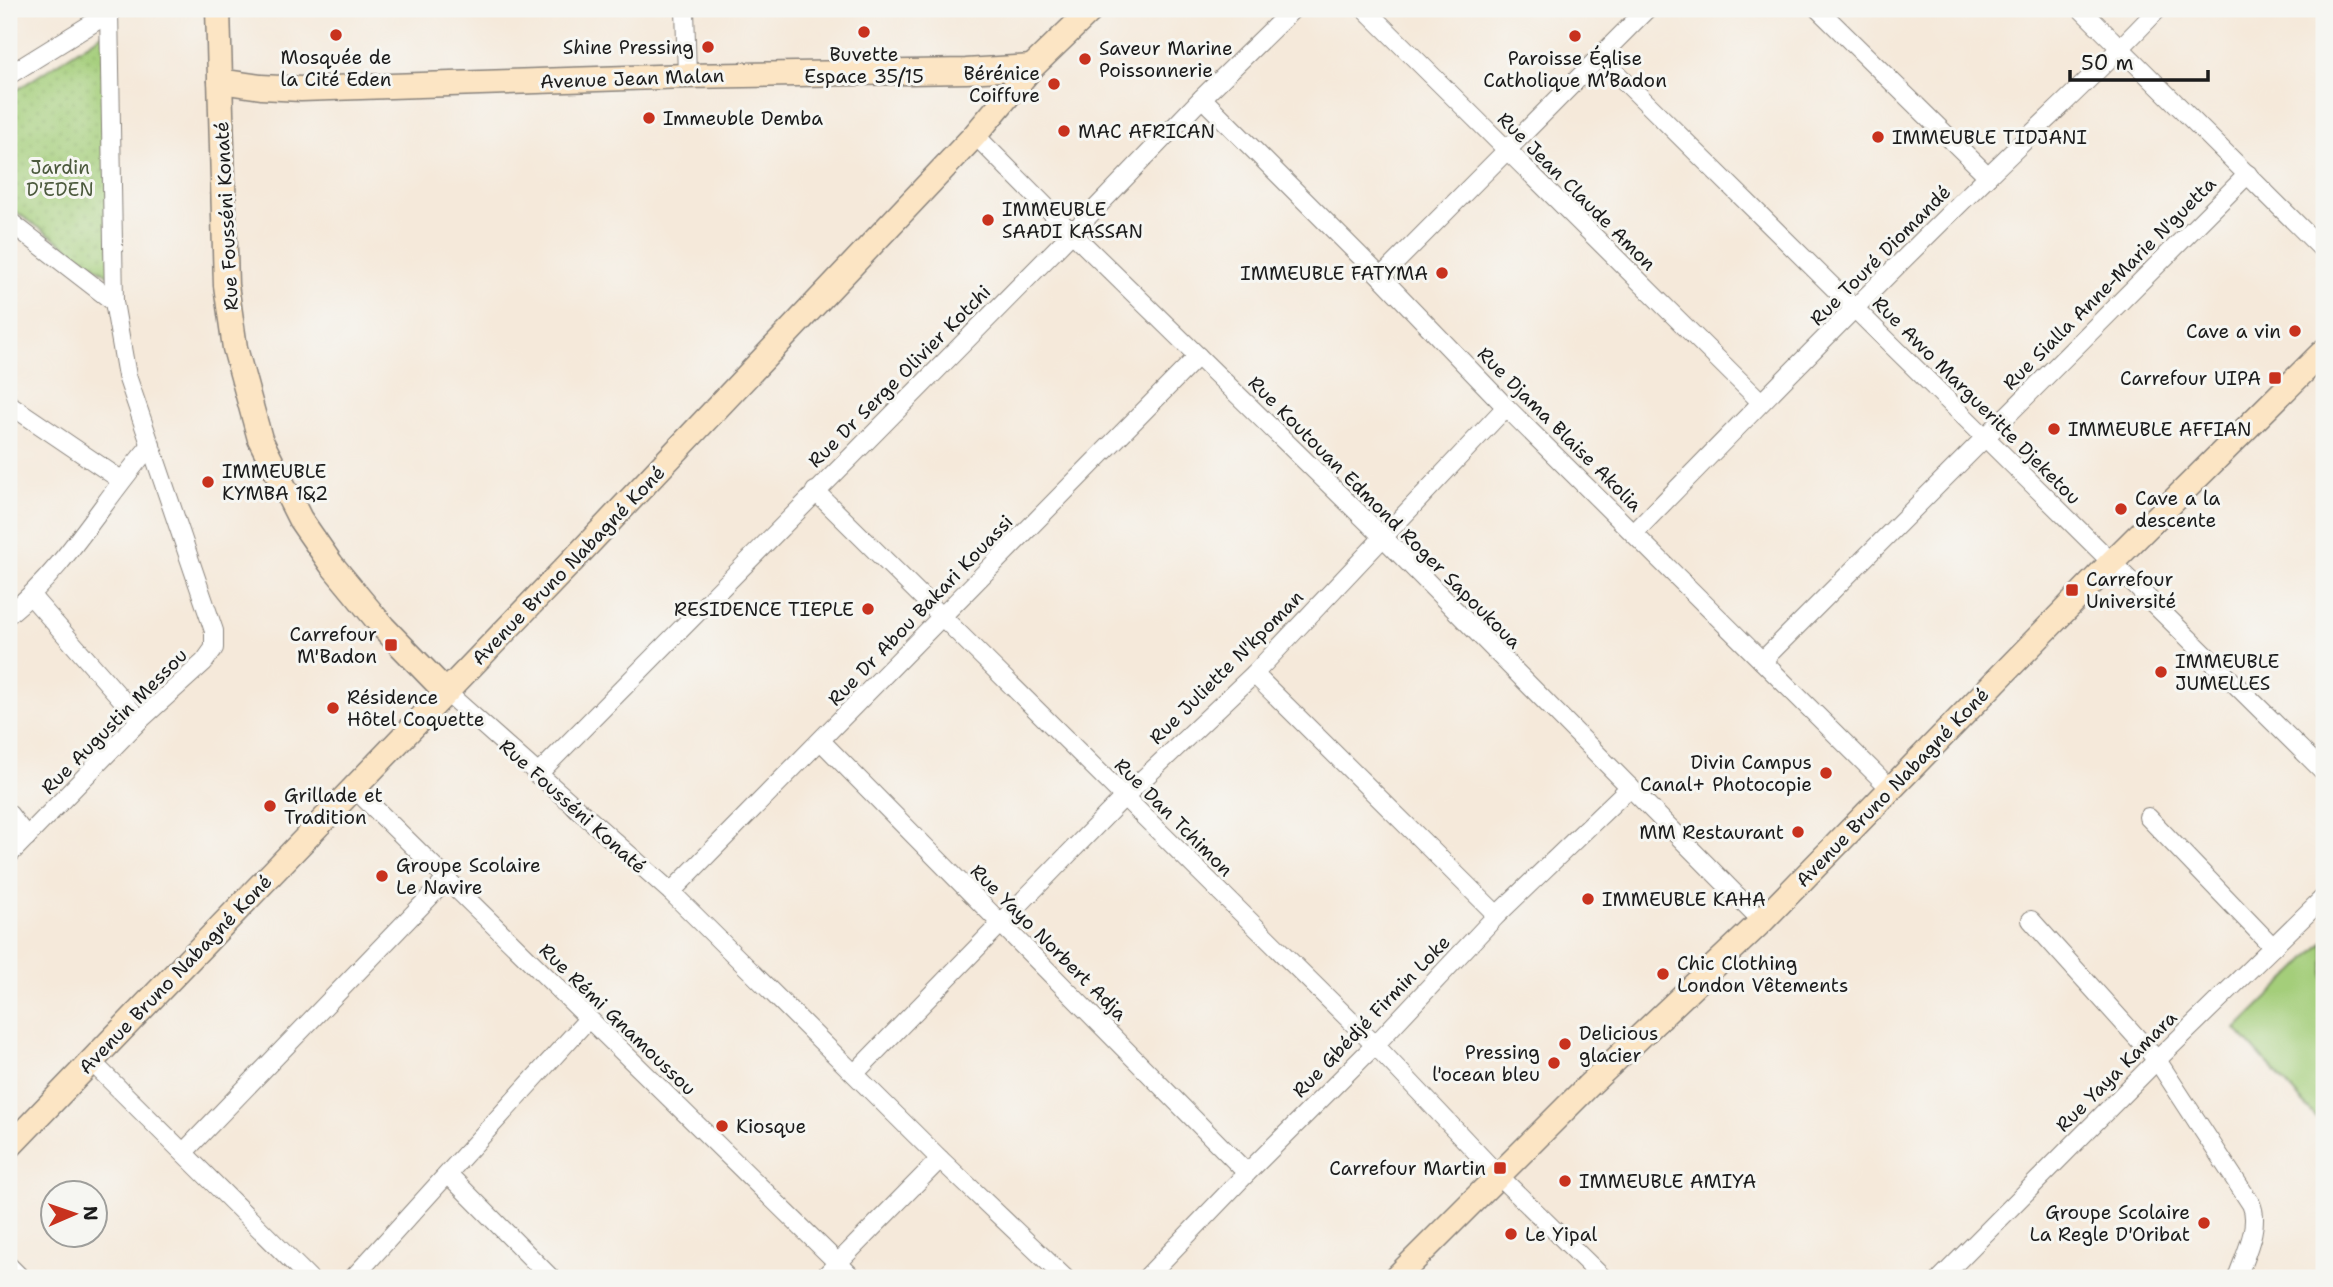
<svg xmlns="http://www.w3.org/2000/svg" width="2333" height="1287" font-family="'Shantell Sans',sans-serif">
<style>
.green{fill:#a4ce7a;stroke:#60754b;stroke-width:2}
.park{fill:url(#park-dots);stroke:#60754b;stroke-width:2}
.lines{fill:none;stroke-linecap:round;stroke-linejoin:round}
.street-casing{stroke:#88827b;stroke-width:20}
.secondary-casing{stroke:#88827b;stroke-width:27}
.street{stroke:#fff;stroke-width:18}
.secondary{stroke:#fce5c4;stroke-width:24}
.poi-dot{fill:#c8321e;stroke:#f6f6f2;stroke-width:2.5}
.labels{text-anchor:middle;stroke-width:6;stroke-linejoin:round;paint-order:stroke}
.poi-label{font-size:19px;fill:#1c1c1c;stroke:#f6f6f2;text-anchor:start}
.street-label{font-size:19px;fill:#1c1c1c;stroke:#f6f6f2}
.park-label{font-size:19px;fill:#4c5a3d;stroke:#f6f6f2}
</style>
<defs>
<pattern id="park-dots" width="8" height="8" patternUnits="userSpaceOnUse" patternTransform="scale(1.75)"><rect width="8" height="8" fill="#a4ce7a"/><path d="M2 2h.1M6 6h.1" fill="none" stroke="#8db069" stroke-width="1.8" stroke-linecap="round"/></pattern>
</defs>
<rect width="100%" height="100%" fill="#f6f6f2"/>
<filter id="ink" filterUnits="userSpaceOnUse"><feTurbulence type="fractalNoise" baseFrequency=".0143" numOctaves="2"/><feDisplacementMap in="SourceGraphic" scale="14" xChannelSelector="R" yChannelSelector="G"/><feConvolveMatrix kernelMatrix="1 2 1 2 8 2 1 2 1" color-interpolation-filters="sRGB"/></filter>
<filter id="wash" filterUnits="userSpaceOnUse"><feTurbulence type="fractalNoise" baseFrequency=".00686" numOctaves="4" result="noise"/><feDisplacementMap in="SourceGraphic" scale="28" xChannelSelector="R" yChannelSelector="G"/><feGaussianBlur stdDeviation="1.57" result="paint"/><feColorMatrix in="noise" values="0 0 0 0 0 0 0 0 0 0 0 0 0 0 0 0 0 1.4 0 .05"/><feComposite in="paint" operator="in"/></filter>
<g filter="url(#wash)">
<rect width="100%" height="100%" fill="#f5e9da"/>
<path class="green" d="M2324,942v184l-88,-97z"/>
<path class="park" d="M104,33l11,247 -106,-73v-112z"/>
</g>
<g filter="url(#ink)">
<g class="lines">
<defs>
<g id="street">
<path d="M685,9l2,67"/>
<path d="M1365,9l396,393"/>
<path d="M1818,9l170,167"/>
<path d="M2081,9l243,242"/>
<path d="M1600,57l724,715"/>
<path d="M9,75l100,-62"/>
<path d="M1202,98l179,179 125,130 384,381"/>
<path d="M975,135l97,98 310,303 380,385"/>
<path d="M9,221l105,81"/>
<path d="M1381,277l266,-268"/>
<path d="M9,404l112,76"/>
<path d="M815,491l560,554 124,131 104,102"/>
<path d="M1634,533c117,-120 234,-240 354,-357 57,-56 116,-109 170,-167"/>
<path d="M31,596l109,124"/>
<path d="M9,614c57,-46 94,-114 142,-169"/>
<path d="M1762,661l486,-487"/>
<path d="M1254,674l243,241"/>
<path d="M446,692l225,200 269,267 125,119"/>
<path d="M821,741l426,432"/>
<path d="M537,775l535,-542 130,-135 91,-89"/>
<path d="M354,788l499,490"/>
<path d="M9,814l18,23"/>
<path d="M2148,817l125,130"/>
<path d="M9,855l131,-135 64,-58 10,-14v-17l-87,-255 -13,-74 -5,-293"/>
<path d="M671,892l527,-536"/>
<path d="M2031,920l126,140 94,144c10,21 -7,53 -14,74"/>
<path d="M91,1061l218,217"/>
<path d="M855,1073l269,-276 130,-123 252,-267"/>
<path d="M184,1152l262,-272"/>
<path d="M449,1175l102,103"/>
<path d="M9,1266l12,12"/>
<path d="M353,1278l235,-259"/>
<path d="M823,1278l117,-119"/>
<path d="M1146,1278l101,-105 128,-128 122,-130 133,-128"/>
<path d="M1941,1278l216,-218 167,-163"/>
</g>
<g id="secondary">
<path d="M218,9l8,276 9,63 25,91 40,80 31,45 52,63 63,65"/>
<path d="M220,81l41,6 40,2 386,-13 279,-5 66,-4"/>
<path d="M9,1147l567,-590 399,-422 57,-68 60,-58"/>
<path d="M1396,1278l192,-192 174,-165 349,-358 213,-212"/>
</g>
</defs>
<use href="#street" class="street-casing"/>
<use href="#secondary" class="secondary-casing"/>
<use href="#street" class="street"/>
<use href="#secondary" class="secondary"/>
</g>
</g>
<g class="poi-dot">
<circle cx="864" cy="32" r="7"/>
<circle cx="336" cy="35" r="7"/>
<circle cx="1575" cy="36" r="7"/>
<circle cx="708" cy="47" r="7"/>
<circle cx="1085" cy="59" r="7"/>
<circle cx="1054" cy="84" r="7"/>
<circle cx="649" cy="118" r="7"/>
<circle cx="1064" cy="131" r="7"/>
<circle cx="1878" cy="137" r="7"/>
<circle cx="988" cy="220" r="7"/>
<circle cx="1442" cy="273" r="7"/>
<circle cx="2295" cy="331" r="7"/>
<rect x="2268" y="371" width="14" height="14" rx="3.5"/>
<circle cx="2054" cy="429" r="7"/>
<circle cx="208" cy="482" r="7"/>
<circle cx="2121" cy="509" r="7"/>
<rect x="2065" y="583" width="14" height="14" rx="3.5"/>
<circle cx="868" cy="609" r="7"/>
<rect x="384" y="638" width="14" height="14" rx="3.5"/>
<circle cx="2161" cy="672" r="7"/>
<circle cx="333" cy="708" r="7"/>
<circle cx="1826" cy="773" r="7"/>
<circle cx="270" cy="806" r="7"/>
<circle cx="1798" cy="832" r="7"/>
<circle cx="382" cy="876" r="7"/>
<circle cx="1588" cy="899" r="7"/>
<circle cx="1663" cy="974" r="7"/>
<circle cx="1565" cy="1044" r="7"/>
<circle cx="1554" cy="1063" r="7"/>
<circle cx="722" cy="1126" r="7"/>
<rect x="1493" y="1161" width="14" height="14" rx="3.5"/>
<circle cx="1565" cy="1181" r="7"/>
<circle cx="2204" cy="1223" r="7"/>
<circle cx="1511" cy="1234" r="7"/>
</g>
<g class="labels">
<g class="poi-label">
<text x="694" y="54" text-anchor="end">Shine Pressing</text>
<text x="1099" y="55">Saveur Marine<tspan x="1099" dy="22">Poissonnerie</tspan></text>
<text x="864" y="61" text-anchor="middle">Buvette<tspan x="864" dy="22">Espace 35/15</tspan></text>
<text x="336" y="64" text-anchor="middle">Mosquée de<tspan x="336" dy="22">la Cité Eden</tspan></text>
<text x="1575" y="65" text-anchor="middle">Paroisse Église<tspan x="1575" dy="22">Catholique M’Badon</tspan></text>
<text x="1040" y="80" text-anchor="end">Bérénice<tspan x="1040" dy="22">Coiffure</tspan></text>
<text x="663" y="125">Immeuble Demba</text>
<text x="1078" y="138">MAC AFRICAN</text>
<text x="1892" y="144">IMMEUBLE TIDJANI</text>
<text x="1002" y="216">IMMEUBLE<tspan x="1002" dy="22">SAADI KASSAN</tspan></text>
<text x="1428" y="280" text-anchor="end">IMMEUBLE FATYMA</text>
<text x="2281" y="338" text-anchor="end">Cave a vin</text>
<text x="2261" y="385" text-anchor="end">Carrefour UIPA</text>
<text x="2068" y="436">IMMEUBLE AFFIAN</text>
<text x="222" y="478">IMMEUBLE<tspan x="222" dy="22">KYMBA 1&amp;2</tspan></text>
<text x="2135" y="505">Cave a la<tspan x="2135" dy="22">descente</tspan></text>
<text x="2086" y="586">Carrefour<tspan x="2086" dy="22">Université</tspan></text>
<text x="854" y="616" text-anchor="end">RESIDENCE TIEPLE</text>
<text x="377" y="641" text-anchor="end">Carrefour<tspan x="377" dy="22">M'Badon</tspan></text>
<text x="2175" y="668">IMMEUBLE<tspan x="2175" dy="22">JUMELLES</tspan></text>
<text x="347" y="704">Résidence<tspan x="347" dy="22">Hôtel Coquette</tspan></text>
<text x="1812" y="769" text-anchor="end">Divin Campus<tspan x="1812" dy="22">Canal+ Photocopie</tspan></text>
<text x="284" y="802">Grillade et<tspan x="284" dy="22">Tradition</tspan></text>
<text x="1784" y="839" text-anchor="end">MM Restaurant</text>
<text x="396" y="872">Groupe Scolaire<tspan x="396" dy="22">Le Navire</tspan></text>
<text x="1602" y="906">IMMEUBLE KAHA</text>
<text x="1677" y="970">Chic Clothing<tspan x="1677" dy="22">London Vêtements</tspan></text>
<text x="1579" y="1040">Delicious<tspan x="1579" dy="22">glacier</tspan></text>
<text x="1540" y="1059" text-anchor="end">Pressing<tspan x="1540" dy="22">l'ocean bleu</tspan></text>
<text x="736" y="1133">Kiosque</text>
<text x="1486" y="1175" text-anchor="end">Carrefour Martin</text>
<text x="1579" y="1188">IMMEUBLE AMIYA</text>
<text x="2190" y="1219" text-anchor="end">Groupe Scolaire<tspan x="2190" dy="22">La Regle D'Oribat</tspan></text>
<text x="1525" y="1241">Le Yipal</text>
</g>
<g class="street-label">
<text transform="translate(632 78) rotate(-2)" y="7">Avenue Jean Malan</text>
<text transform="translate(1577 191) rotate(45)" y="7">Rue Jean Claude Amon</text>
<text transform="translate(226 216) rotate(-93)" y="7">Rue Fousséni Konaté</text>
<text transform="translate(1880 255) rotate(-45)" y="7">Rue Touré Diomandé</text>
<text transform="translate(2109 283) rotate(-45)" y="7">Rue Sialla Anne-Marie N'guetta</text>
<text transform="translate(899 376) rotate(-45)" y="7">Rue Dr Serge Olivier Kotchi</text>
<text transform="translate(1977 400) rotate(45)" y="7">Rue Awo Margueritte Djeketou</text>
<text transform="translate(1560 429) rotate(45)" y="7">Rue Djama Blaise Akolia</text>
<text transform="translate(1385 512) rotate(45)" y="7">Rue Koutouan Edmond Roger Sapoukoua</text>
<text transform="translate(568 565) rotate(-46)" y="7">Avenue Bruno Nabagné Koné</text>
<text transform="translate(920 610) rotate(-46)" y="7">Rue Dr Abou Bakari Kouassi</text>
<text transform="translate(1226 667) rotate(-45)" y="7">Rue Juliette N'kpoman</text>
<text transform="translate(114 721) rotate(-45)" y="7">Rue Augustin Messou</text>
<text transform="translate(1892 787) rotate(-46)" y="7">Avenue Bruno Nabagné Koné</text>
<text transform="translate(573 806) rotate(42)" y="7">Rue Fousséni Konaté</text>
<text transform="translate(1174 817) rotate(45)" y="7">Rue Dan Tchimon</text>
<text transform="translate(1049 942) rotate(45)" y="7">Rue Yayo Norbert Adja</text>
<text transform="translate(175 974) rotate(-46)" y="7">Avenue Bruno Nabagné Koné</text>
<text transform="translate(1371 1016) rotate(-46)" y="7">Rue Gbédjé Firmin Loke</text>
<text transform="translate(618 1019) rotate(44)" y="7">Rue Rémi Gnamoussou</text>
<text transform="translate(2116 1071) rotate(-45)" y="7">Rue Yaya Kamara</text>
</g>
<g class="park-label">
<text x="60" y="174">Jardin<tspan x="60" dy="22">D'EDEN</tspan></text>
</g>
</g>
<rect width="2333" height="1287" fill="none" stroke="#f6f6f2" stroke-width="35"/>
<g transform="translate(74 1214) rotate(88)"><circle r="33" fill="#f6f6f2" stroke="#9f9f9c" stroke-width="2"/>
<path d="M0-5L12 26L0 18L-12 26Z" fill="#c8321e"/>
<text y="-10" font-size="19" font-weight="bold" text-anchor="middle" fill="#1c1c1c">N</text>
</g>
<path d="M2070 70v10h138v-10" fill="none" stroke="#1c1c1c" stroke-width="3.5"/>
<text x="2081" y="70" font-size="21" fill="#1c1c1c" stroke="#f6f6f2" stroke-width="5" paint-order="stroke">50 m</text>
</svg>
